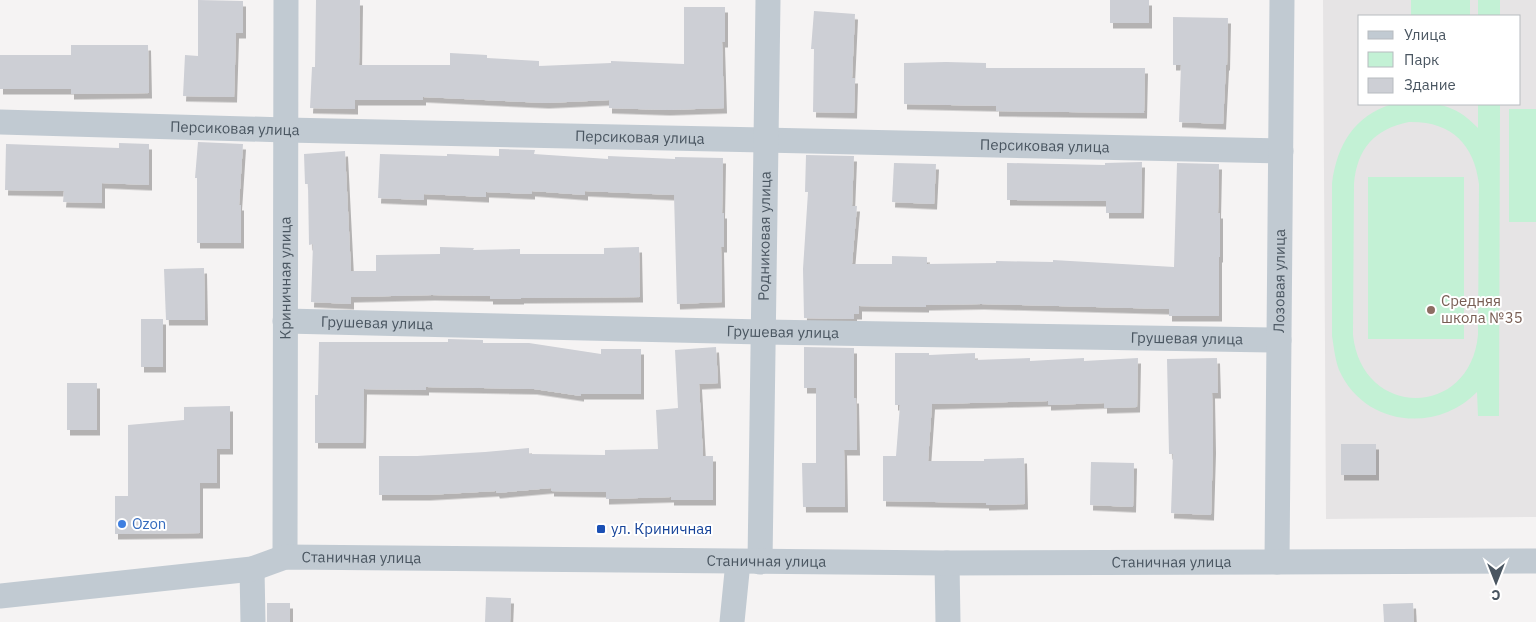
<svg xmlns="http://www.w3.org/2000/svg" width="1536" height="622" font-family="'IBM Plex Sans',sans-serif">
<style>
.education{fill:#e6e4e5;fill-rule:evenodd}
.green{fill:#c3f1d5;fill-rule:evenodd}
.building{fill:#cdcfd5;filter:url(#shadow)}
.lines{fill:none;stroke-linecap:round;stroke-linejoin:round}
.minor{stroke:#c1cad2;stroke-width:25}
.education-dot{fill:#8d6e63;stroke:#fff;stroke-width:2}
.shop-dot{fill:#3f7fe0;stroke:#fff;stroke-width:2}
.transit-dot{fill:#1a4fb4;stroke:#fff;stroke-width:2}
.labels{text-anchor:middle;stroke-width:4;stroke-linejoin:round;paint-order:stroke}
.street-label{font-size:15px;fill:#4a5661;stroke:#fff}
.education-label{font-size:15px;fill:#785e54;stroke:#fff;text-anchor:start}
.shop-label{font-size:15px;fill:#366cbe;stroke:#fff;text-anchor:start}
.transit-label{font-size:15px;fill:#164399;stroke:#fff;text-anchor:start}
</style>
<defs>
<filter id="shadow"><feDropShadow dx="3" dy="5.5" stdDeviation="0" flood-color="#0004"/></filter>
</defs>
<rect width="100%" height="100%" fill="#f5f3f3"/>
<path class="education" d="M1323,0h213v517l-210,2zM1360,16h160v88h-160z"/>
<g class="green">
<rect x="1411" y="0" width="59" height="16"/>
<rect x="1478" y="0" width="22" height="16"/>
<path d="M1392,104c38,0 57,-6 86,24v-24h22l-1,312h-21l-1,-24c-41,42 -113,34 -138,-22 -4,-11 -5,-22 -7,-34v-153c5,-38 22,-67 60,-79zM1409,122c42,-1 65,22 70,62l-1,151c-8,84 -116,84 -125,0l1,-151c3,-35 20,-55 55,-62z"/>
<rect x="1509" y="109" width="27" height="113"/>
<rect x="1368" y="177" width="96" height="162"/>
</g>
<g class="building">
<path d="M198,0l45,1v32h-7l-2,64 -51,-1 2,-41 13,1z"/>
<path d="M316,0h44l-1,65h91v-12l37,2v3l52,3v5l72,-3v-2l73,3v-57h41v35h-3l2,66 -57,2 -58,-2v-8l-63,3 -123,-6v3h-68v9l-45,-1 2,-41h3z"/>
<rect x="1110" y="0" width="39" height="23"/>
<path d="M814,11l41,3 -3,64h3l-1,35 -41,-1 1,-63h-3z"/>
<path d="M1173,17l55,1 -1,47h-1l-3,59 -44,-2 2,-57h-8z"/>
<path d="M71,45h77l1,48 -78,1v-5h-71v-34h71z"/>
<path d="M946,62l40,1v5h159l-1,45 -148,-2v-5l-92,-2v-41z"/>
<path d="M198,142l45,2 -4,61h2v38h-44v-65h-2z"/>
<path d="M119,143l30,1v41l-47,-2v20l-39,-1 1,-11 -59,-1 1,-46 113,4z"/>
<path d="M499,149l36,1 -1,4 74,5v-3l67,3v-2l48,1 -1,55h2v34h-3l1,55 -45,2 -3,-109 -89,-4v4l-53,-4v3l-46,-2v5l-62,-3v6l-46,-2 2,-44 67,2v-2l52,2z"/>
<path d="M345,151l6,120h25v-16l64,-1v-7l34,1 -1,2 47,-1v5h84v-6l35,-1 1,50 -119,1v1h-31v-3l-58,-1 -81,2v7l-40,-2 2,-58 -4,1 -1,-61h-3l-1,-30z"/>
<path d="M806,155l48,1 -2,50h5l-5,58h40v-8l35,1v7l69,-1v-2l57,1v-2l121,7 3,-104 42,1 -1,49h2v44h-1v59h-50v-7l-188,-5 -55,1v2l-67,-1v8h-5v5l-50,-1 -1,-49 5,-77h-3z"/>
<path d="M1142,162l-1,51h-35v-12l-99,-1v-37l98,2v-2z"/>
<path d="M894,163l42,1 -2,40 -42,-2z"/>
<path d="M204,268l1,52h-39l-2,-51z"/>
<rect x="141" y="319" width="22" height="48"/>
<path d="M448,339l35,1v3h46l72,11v-5h40v45h-60v2l-47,-7 -108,-2v3l-62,-1 -1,54h-48v-48h3l1,-53h129z"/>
<path d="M716,347l2,36 -19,1 4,72h10v44h-42v-3l-65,2v-7l-55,-1v-3l-54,5 -1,-2 -69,4h-48v-39h38l68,-4 44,-4v6l76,1v-5l53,-1 -2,-39 22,-2 -3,-58z"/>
<path d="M804,347l50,1v50h2l1,52h-13l1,57h-42l-1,-44h14v-75h-12z"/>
<path d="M895,353h34v2l46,-2v7l55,-2v3l54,-3v3l54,-3 -1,49 -33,1v-5l-56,2v-4l-116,3 -4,57h56v-2l40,-1 1,46 -39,1v-2l-103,-2v-45h13l4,-51h-5z"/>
<path d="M1217,358l1,35h-6l1,55 -2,67 -40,-2 2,-59h-4l-2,-95z"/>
<rect x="67" y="383" width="30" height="47"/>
<path d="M230,406v43h-13v34h-17v50l-85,1v-38h13v-71l56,-5v-13z"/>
<rect x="1341" y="444" width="35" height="31"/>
<path d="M1091,462l43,1 -1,44 -43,-2z"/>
<path d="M486,597l25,1 -1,24h-25z"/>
<rect x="267" y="603" width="23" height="19"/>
<path d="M1413,603l1,19h-30l-1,-18z"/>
</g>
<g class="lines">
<g class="minor">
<path id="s1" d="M0,122l286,8 995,21"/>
<path id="s2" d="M285,321l478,11 516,8"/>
<path id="s3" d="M285,557l1,-557"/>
<path id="s4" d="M760,562l8,-562"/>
<path id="s5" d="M1277,562l5,-562"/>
<path d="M947,563l1,59"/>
<path d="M252,569l1,53"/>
<path id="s6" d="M0,596l252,-27 33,-12 662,6 589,-2"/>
<path d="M732,622l6,-60"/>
</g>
</g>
<circle class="education-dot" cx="1431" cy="310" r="5"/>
<circle class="shop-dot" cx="122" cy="524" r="5"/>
<rect class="transit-dot" x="596" y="524" width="10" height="10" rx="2.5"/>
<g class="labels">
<g class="street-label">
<text dy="5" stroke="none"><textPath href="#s1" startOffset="235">Персиковая улица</textPath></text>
<text dy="5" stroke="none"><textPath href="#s1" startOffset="640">Персиковая улица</textPath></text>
<text dy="5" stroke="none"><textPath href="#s1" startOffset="1045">Персиковая улица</textPath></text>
<text dy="5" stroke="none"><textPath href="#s4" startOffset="326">Родниковая улица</textPath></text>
<text dy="5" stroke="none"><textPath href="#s3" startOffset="279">Криничная улица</textPath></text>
<text dy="5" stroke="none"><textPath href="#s5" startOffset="281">Лозовая улица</textPath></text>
<text dy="5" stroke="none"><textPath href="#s2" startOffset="92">Грушевая улица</textPath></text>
<text dy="5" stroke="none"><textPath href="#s2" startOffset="498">Грушевая улица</textPath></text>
<text dy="5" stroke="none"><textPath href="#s2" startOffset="902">Грушевая улица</textPath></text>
<text dy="5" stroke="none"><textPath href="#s6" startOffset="365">Станичная улица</textPath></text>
<text dy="5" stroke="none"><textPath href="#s6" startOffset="770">Станичная улица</textPath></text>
<text dy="5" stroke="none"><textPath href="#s6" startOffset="1175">Станичная улица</textPath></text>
</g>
<g class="education-label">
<text x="1441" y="306">Средняя<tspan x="1441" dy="17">школа №35</tspan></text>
</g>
<g class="shop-label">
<text x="132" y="529">Ozon</text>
</g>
<g class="transit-label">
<text x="611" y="534">ул. Криничная</text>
</g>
</g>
<rect x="1358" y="15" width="162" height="90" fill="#ffffff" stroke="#b7bbc0"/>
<rect x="1368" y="31" width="25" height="8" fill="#c1cad2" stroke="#b7bbc0"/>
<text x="1404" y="40" font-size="15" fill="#4a5661">Улица</text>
<rect x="1368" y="52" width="25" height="15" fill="#c3f1d5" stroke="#b7bbc0"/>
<text x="1404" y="65" font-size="15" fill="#4a5661">Парк</text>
<rect x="1368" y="78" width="25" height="15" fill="#cdcfd5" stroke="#b7bbc0"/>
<text x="1404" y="90" font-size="15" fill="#4a5661">Здание</text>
<g transform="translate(1496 582) rotate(180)" stroke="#ffffff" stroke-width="4" paint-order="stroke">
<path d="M0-4L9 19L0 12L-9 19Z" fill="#4a5661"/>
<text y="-8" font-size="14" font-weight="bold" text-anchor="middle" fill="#4a5661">С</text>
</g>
</svg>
